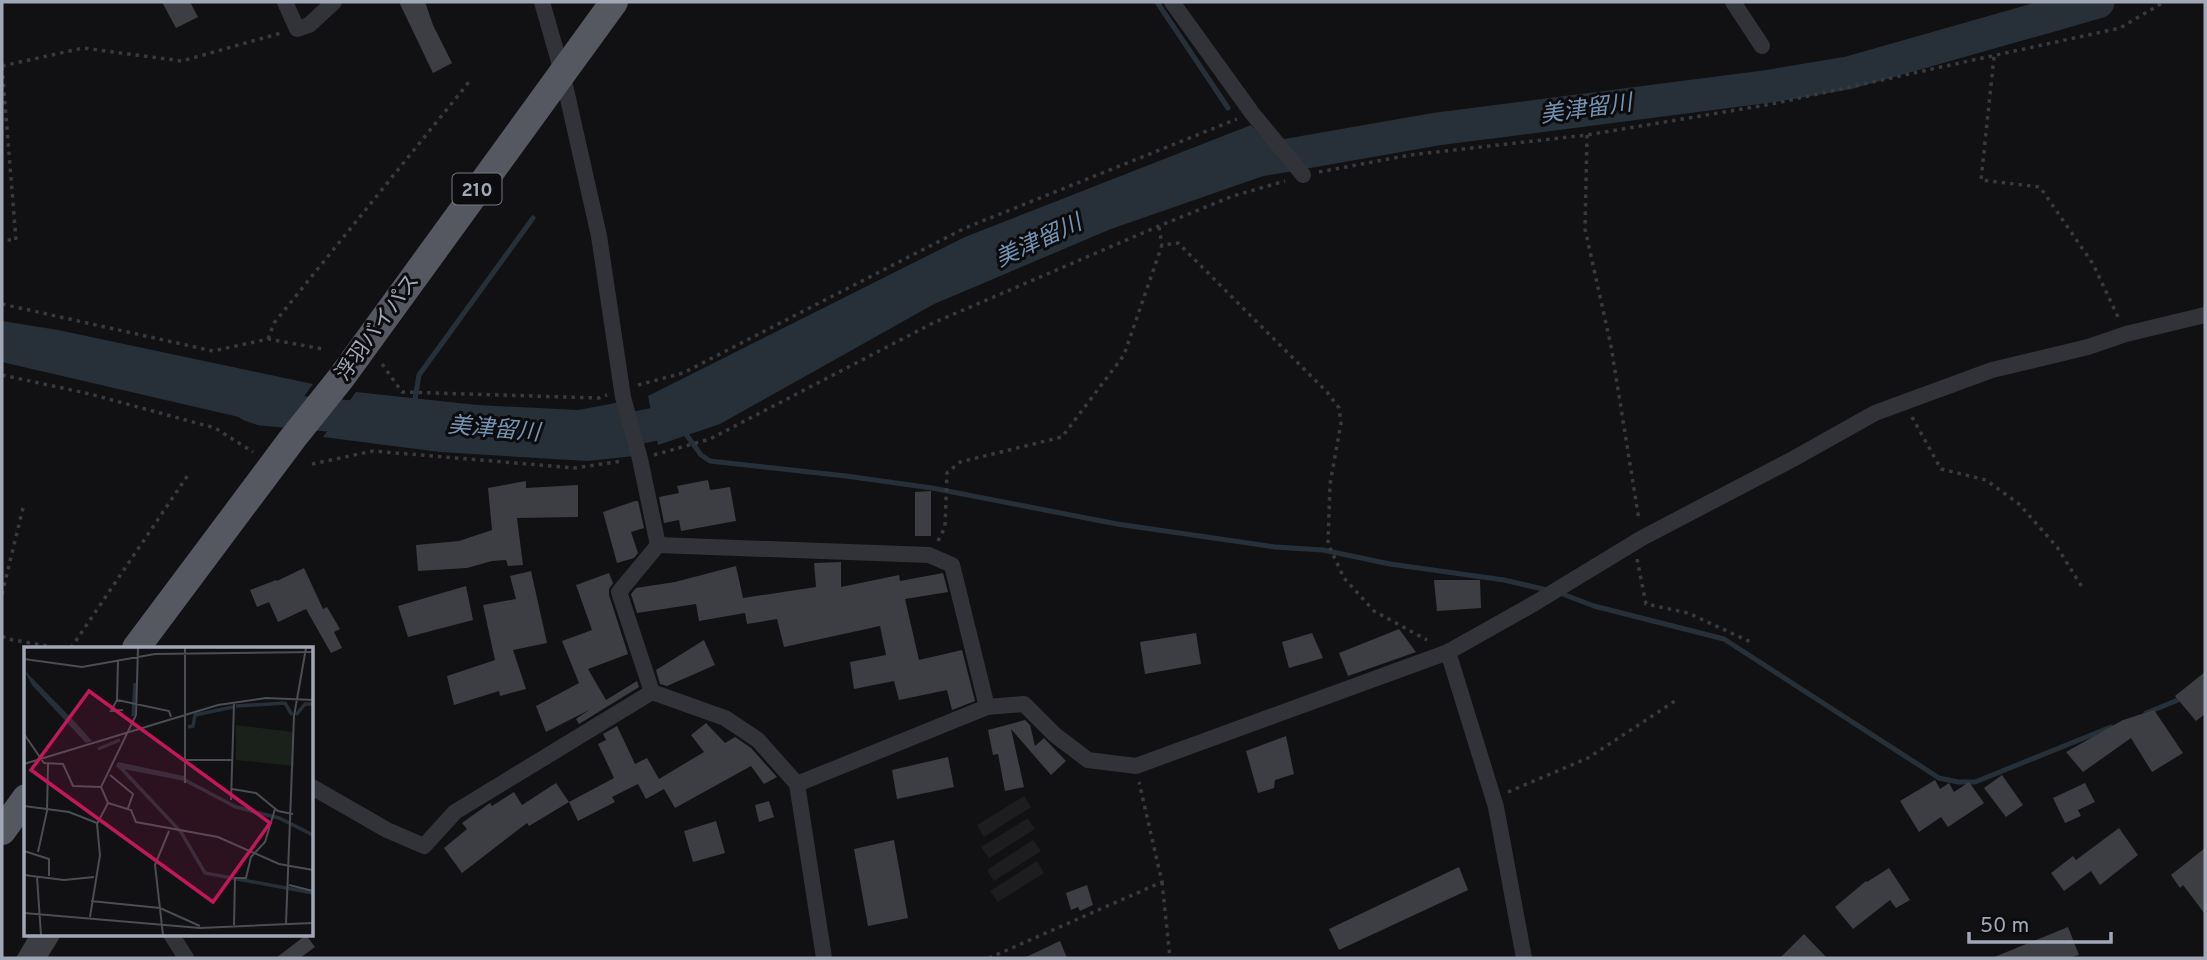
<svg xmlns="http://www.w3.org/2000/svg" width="2207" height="960" font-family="Overpass,'Noto Sans JP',sans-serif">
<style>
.built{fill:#1d1d20}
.water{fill:#273038}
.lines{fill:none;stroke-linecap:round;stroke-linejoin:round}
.stream{stroke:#273038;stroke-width:5}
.river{stroke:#273038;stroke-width:33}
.building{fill:#3d3e43}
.path{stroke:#383a3f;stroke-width:3.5;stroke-dasharray:3.5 5;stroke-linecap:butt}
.minor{stroke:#323338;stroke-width:16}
.trunk{stroke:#565861;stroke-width:28}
.labels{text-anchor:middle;stroke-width:6;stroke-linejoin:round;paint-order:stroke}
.shield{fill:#0c0c0e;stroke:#747883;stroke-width:2}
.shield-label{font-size:19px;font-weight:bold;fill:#a1a7b5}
.street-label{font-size:21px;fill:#a1a7b5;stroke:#0c0c0e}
.water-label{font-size:23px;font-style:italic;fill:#7494b4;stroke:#0c0c0e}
.inset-river{fill:none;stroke:#273038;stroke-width:3.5}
.inset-road{fill:none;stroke:#4b4d54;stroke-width:2}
.view{fill:#c2185b;fill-opacity:0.15;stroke:#c2185b;stroke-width:3.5}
.inset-edge{fill:none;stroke:#a1a7b5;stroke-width:3.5}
</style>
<rect width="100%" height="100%" fill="#111113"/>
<g class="built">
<path d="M1024,796l7,11 -47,30 -7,-12z"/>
<path d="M1028,818l7,11 -46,29 -8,-11z"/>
<path d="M1033,840l8,11 -47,30 -7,-11z"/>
<path d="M1037,861l7,12 -46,29 -8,-11z"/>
</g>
<g class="water">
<path d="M1251,125l38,42 -178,62 -177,75 -214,120 -62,21 -10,-49 317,-159z"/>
<path d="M2,321l56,9 255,54 -31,43 -280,-65z"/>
<path d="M356,392l121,13 101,5 43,-8 14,54 -48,5 -147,-9 -117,-15z"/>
</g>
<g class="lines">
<g class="stream">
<path d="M1157,2l71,106"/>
<path d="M414,405l5,-30 114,-157"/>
<path d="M683,430l18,25 9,6 136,15 86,12 185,36 158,23 48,3 67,14 114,16 43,10"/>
<path d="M1560,593l34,13 130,33 215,139 19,4h17l136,-55"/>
<path d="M2146,713l37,-15"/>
</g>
<g class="river">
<path d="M1254,161l183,-32 334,-43 77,-13 250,-71"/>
<path d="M250,405l12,4 122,11"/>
<path d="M595,436l81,-16 18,-10"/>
</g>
</g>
<g class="building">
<path d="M162,2h28l8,15 -22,11z"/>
<path d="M399,2h26l8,23 19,38 -19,10z"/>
<path d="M708,480l2,10 20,-3 6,34 -55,10 -2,-11 -15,3 -5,-26 20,-4 -2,-7z"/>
<path d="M526,481v7l52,-3v32l-61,1 6,47 -15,1 -2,-6 -14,1 -25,7 -49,3 -2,-26 43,-4 33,-11 -4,-42z"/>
<path d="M931,491v45h-16v-44z"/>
<path d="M635,501h3l6,27 -13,4 7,21 -4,5 -17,5 -14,-51z"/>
<path d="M841,562v25l58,-12 1,6 43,-8 5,19 -43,7 14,61 43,-10 13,51 -23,9 -5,-20 -48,10 -5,-19 -40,8 -4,-27 36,-7 -6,-29 -96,21 -7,-28 -30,5 -2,-11 -46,8 -3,-17 -59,9 -6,-19 5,-6 39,-6 61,-16 7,32 73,-11 -2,-24z"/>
<path d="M304,568l19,41 4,-2 13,22 -6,3 8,16 -11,5 -25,-44 -28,13 -9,-20 -12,5 -7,-17 26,-10 1,1z"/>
<path d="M531,571l16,72 -34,7 13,39 -26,7 -1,-5 -45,14 -7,-29 48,-16 -12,-55 33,-6 -6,-23z"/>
<path d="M609,573l4,10 -4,6v6l19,59 -40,15 18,31 31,-19 2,6 -60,37 -3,-5 13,-9 -43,22 -10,-26 43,-23 -17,-42 30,-11 -16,-45z"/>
<path d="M1434,580h46l1,28 -44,3z"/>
<path d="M466,586l7,34 -65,17 -10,-31z"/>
<path d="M1399,629l17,23 -68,24 -9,-23z"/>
<path d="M1196,633l5,31 -56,10 -5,-32z"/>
<path d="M1312,633l11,25 -34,10 -7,-26z"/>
<path d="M704,640l11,25 -48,21 -7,-2 -4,-14z"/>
<path d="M2205,672v42l-9,7 -21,-25z"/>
<path d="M2154,710l29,43 -31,19 -21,-34 -48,34 -17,-20 57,-32z"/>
<path d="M1025,720l5,5 5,21 9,-8 22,23 -15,14 -40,-46 13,58 -19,4 -7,-37 -5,1 -5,-25z"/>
<path d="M706,723l19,20 10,-6 16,11 26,29 -13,7 -13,-18 -76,42 -11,-19 -18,10 -8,-15 -26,13 3,5 -37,19 -9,-19 45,-24 -16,-34 8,-4 -3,-6 14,-8 18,38 12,-6 12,21 45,-27 -13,-17z"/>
<path d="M1286,736l8,38 -19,6 -1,8 -16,5 -12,-42z"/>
<path d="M948,757l6,30 -57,12 -5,-29z"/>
<path d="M2002,775l21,30 -17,12 -22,-29z"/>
<path d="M1935,780l5,9 9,-6 5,9 15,-10 15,21 -36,24 -7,-10 -22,15 -19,-31z"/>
<path d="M556,783l13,19 -40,24 -2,-3 -65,50 -18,-25 23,-19 -5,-6 28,-20 2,3 22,-14 8,13z"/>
<path d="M2085,783l10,19 -17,8 3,6 -16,7 -12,-25z"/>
<path d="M769,801l5,16 -15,5 -4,-17z"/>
<path d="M716,821l9,32 -32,9 -9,-31z"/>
<path d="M2119,828l19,27 -38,30 -9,-14 -27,20 -13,-18 22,-17 3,4z"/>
<path d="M894,840l14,78 -40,8 -14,-77z"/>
<path d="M2205,848v66l-22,-29 -3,3 -9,-13z"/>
<path d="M1459,867l9,23 -129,60 -10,-21z"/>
<path d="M1889,868l21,32 -14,8 -6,-8 -37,29 -18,-22 31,-26 1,1z"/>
<path d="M1087,885l6,20 -13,6 -2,-4 -7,3 -5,-17z"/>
<path d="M2068,927l11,28 -11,3h-76z"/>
<path d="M30,934h32l-15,24h-31z"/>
<path d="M1804,934l23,24h-47z"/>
<path d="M306,935l9,12 -15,11h-24z"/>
<path d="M1060,941l7,17h-43z"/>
</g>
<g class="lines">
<g class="path">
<path d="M1994,57l-13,123 59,7 53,77 26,55"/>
<path d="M2,66l81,-18 99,13 99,-28"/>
<path d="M2,67l14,173h-14"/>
<path d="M1587,135l-2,94 26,117 28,174"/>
<path d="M1319,172l91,-17 177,-20 185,-31 348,-76 44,-26"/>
<path d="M1159,227l3,18"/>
<path d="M2,304l211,47 55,-12 55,10"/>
<path d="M268,339l6,-16 195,-241"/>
<path d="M382,364l20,28 197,6 8,-3"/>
<path d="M2,375l88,19 125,34 38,24"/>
<path d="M638,385l45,-12 282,-145 272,-109"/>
<path d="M1912,417l29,52 45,11 33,24 38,43 25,40"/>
<path d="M654,455l56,-16 223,-116 226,-97 74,-30 52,-15"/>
<path d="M312,464l61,-13 202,17 48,-7"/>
<path d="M938,541l7,-14 2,-54 13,-11 102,-25 62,-82 38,-110 16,-2 149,149 12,16 2,15 -11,61 -2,60 16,34 30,33 53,29"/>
<path d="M1637,559l9,45 42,9 65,30"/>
<path d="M2,594l22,-90"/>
<path d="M2,636l6,3 50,9"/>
<path d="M71,648l117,-173"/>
<path d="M1508,792l80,-34 87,-57"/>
<path d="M1162,882l8,76"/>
<path d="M989,958l173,-76 -23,-100"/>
</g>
<g class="minor">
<path d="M285,2l12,27 12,-4 25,-23"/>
<path d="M542,2l20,70 37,164 24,161 17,62 18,86"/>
<path d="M1172,2l80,111 51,62"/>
<path d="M1733,2l29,44"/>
<path d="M658,545l271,10 23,10 35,142"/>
<path d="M1448,652l48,155 28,151"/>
<path d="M652,692l73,26 33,22 39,44 27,174"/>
<path d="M652,692l-33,-100 39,-47"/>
<path d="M797,784l190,-77 37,-3 31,31 33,25 48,6 312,-114 87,-49 107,-65 151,-79 82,-46 117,-43 96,-23 38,-13 79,-19"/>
<path d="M312,787l75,43 37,16 31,-34 197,-120"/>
<path d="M171,934l15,24"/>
</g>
<g class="trunk">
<path d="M136,648l157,-210 48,-60 273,-376"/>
<path d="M2,831l24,-33"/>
</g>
</g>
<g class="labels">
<rect class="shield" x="452.5" y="173.5" width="49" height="31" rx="5"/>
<g class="shield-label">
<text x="477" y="196">210</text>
</g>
<g class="street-label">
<text transform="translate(377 327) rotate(-54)" y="7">浮羽バイパス</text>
</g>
<g class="water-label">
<text transform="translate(1586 108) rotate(-8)" y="8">美津留川</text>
<text transform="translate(1038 240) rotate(-25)" y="8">美津留川</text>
<text transform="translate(494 428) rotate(5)" y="8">美津留川</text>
</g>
</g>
<g transform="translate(24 647)">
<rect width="289" height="289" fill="#111113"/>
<path d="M212,78l57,7 1,34 -58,-6z" fill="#19211a"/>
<path d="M0,23l50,51 18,20 -6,2 -54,-58zM94,115l66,14 1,5 -62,-12 -7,-2z" fill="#273038"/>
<path class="inset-river" d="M212,59l49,-3 7,12M272,68l9,-11h8M109,69l2,-33M164,80l5,-1 2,-11 38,-8M74,102l22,-9M95,119l62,66 24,41 108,20M159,132l53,28 43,11 34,17"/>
<path class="inset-road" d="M161,1v135M0,12l58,8 73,-13 158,-2M94,14l-1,39 52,11 2,6M93,53l-6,11 12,-1M0,87l20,29 19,1 10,22 28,1M161,113h48M0,117l194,-59 48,-7 47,2M86,128l23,19 -5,14M208,142l24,4 22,18 15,3M207,153l3,-96M84,156l23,7 5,12 82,15 61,27 34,6M0,159l45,6 28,11M0,204l25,8v17M14,205l9,-41 1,-47M0,228l40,5 30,-3M13,230l4,58M265,238l24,6M67,254l69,7 40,18M0,266l176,15 113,-5M66,270l10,-62 -3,-31 11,-21 -7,-16 35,-72 2,-67M262,277l8,-208 12,-68M210,278l1,-47h11l5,-21 14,-15 10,-33M139,288l-8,-70 14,-34"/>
<path class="view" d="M65,44l181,132 -57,79 -182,-132z"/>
<rect width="289" height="289" class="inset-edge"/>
</g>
<rect width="2207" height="960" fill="none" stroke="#a1a7b5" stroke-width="7"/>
<path d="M1969 932v10h142v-10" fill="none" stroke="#a1a7b5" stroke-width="3.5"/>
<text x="1980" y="932" font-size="21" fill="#a1a7b5" stroke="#0c0c0e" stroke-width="5" paint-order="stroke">50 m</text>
</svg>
